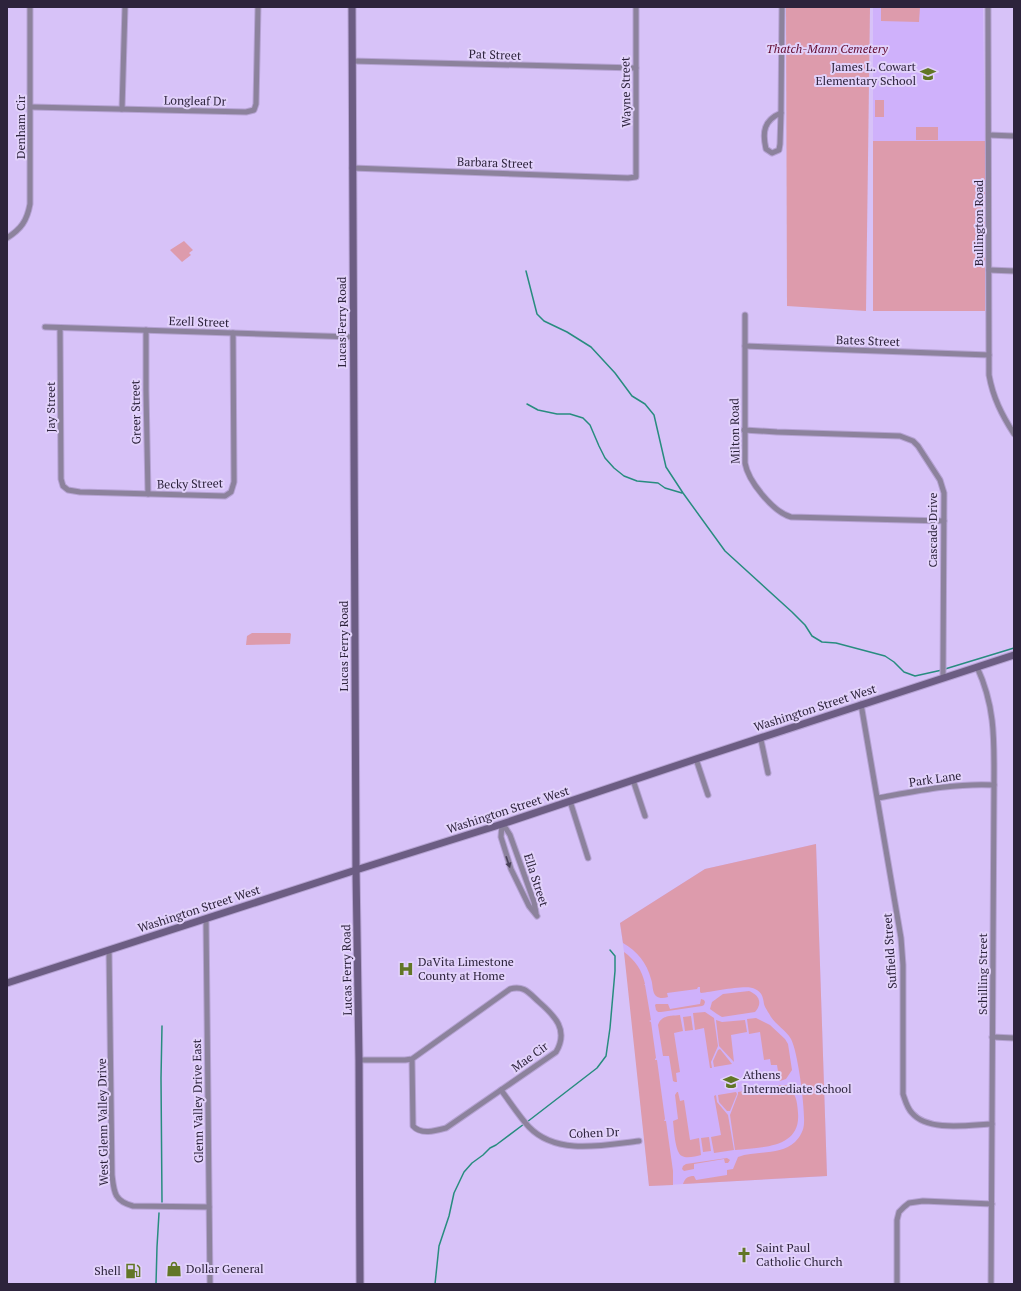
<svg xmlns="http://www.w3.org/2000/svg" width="1021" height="1291" font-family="'PT Serif',serif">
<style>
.built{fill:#cfb1fb}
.green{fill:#dd9bac}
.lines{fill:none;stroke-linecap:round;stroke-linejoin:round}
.stream{stroke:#288c7f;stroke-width:1.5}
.street-casing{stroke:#b5a2d2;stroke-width:7}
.secondary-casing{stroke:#b5a2d2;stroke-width:9}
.street{stroke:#8c829c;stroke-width:5}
.secondary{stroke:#6c5d83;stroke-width:7}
.oneway{fill:#4a4059}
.labels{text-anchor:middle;stroke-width:4;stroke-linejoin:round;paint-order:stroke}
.park-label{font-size:12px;font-style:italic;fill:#61092e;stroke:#e2d2fb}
.street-label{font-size:12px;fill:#2d233c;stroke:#e2d2fb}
.poi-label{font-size:12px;fill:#2d233c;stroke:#e2d2fb;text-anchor:start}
</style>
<rect width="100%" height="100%" fill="#d7c2f8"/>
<g class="built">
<path d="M873,7h110l2,134h-112z"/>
<path d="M816,844l11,332 -178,10 -20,-198 -9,-65 85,-54z"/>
</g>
<g class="green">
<path d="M786,7h84l-4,304 -79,-5z"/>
<path d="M881,7h39l-1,15 -38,-1z"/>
<rect x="875" y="100" width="9" height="17"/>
<rect x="916" y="127" width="22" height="13"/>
<rect x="873" y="141" width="112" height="170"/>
<path d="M184,241l9,9 -4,3 2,2 -9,7 -12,-12z"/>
<path d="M252,633h38l1,1 -1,10 -44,1 1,-9z"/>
<path d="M816,844l11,332 -144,8c2,-6 5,-8 11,-8l2,4 31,-5v-5l6,-1 5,-12c18,-7 42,-1 57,-15 5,-5 9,-12 9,-19 1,-15 -6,-71 -13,-84 -5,-9 -15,-14 -20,-22 -2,-4 -6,-9 -7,-13 -1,-7 -2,-12 -9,-15 -8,-5 -42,3 -54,4l-1,-1v-5h-2l-1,2 -30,4 1,4c-4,1 -8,2 -12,-1 -4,-3 -3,-12 -5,-17 -4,-16 -14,-28 -28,-36l-3,-20 85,-54z"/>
<path d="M624,952c11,8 18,18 21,32l-1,1h1l6,35 -2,1 2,1 5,36 -1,1v1h2l8,59 -1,2h2l7,50v14l-24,1z"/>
<path d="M749,991c10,4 14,12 6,21l-33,5 -5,-3 -7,-5 2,-7 11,-8z"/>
<path d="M701,999l3,1 1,2 -1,3 -2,1 -41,6h-3l-2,-2 -1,-5 1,-1h12l2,5 30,-5z"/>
<path d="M705,1012l9,6 4,28 -7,16 1,6h-2l-6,-40 -9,2 -2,-17z"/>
<path d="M680,1015l3,16 -9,2 6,39 -4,1 1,9h-2l-2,-1 -4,-25h-6l-5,-31c3,-10 13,-9 22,-10z"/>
<path d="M691,1016l2,14 -8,1 -2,-14z"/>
<path d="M756,1018l14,7 15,14 3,5 4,26 -6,9 -6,2 -4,-3 3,-1 -2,-12h-6l-1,-6 -6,1 -4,-28 -11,2 -2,-15z"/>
<path d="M716,1020l6,2 23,-2 2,12 -16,3 3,27 -15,-16z"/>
<path d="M720,1049l12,15 -18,3 -1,-6 5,-11z"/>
<path d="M779,1085h8c9,9 10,15 11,28 3,36 -38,34 -63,37l-5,-35 8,-21v-2z"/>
<path d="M677,1092h1l2,9 4,-1 6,40 9,-2 2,17c-5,1 -14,4 -19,1 -7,-3 -8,-27 -9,-35l5,-2 -3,-24z"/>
<path d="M736,1092l1,2 -7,17h-3l-8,-9 -1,-7z"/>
<path d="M716,1095l1,7 11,13 6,35 -20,3 -3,-16 10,-2 -7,-39z"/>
<path d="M709,1137l2,14 -8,1 -2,-14z"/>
<path d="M727,1158l3,2 -2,3h-3l-1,-4 -30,5v5l-10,2 -2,-2 1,-3 3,-2z"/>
</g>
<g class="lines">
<g class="stream">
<path d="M526,271l11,43 7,7 23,11 24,15 24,26 17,23 13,8 9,11 12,52 17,26 42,58 67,61 13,13 7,11 10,6 14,1 49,13 9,6 10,10 11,4 27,-6"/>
<path d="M527,404l11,6 19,4h13l13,4 7,7 9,21 6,12 9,10 10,8 13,5 21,2 7,5 17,5"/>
<path d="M945,669l69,-21"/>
<path d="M527,1122l70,-54 9,-12 4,-28 5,-57v-15l-5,-6"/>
<path d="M162,1202l-1,-124 1,-52"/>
<path d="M156,1284l1,-37 2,-34"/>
<path d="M435,1284l4,-38 10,-30 5,-23 10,-21 8,-9 11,-8 7,-7 6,-3 28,-21"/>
</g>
<defs>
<g id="street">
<path d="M988,7l1,368c4,23 13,40 25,59"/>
<path d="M352,61l284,7"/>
<path d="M31,107l215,5 8,-2 2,-6 2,-97"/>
<path d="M122,109l3,-102"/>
<path d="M781,113l1,-106"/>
<path d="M781,113l-1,31 -1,6 -7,3 -6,-4c-4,-17 -2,-29 15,-36z"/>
<path d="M989,135l25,1"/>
<path d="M352,168l276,10 8,-1v-170"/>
<path d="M7,238c14,-9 20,-17 23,-34v-197"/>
<path d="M989,270l25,1"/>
<path d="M745,315v148c3,18 28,49 46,54l153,4"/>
<path d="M45,327l308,10"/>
<path d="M60,328l1,151 2,7 5,4 12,2 145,4 6,-4 3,-10 -1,-149"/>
<path d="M146,330v60l2,104"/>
<path d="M745,346l244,9"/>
<path d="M744,430l33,2 123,4 13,5 5,5 22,34 4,13 -1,185"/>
<path d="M977,667c19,41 17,75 17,118l-3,499"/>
<path d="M861,704l40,234 2,27v129c2,6 4,14 9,19 16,19 57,12 80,11"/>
<path d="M756,739l5,1 7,33"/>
<path d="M696,759l12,36"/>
<path d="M633,780l12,36"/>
<path d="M878,798c39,-7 76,-15 116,-13"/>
<path d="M570,801l18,57"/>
<path d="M502,824l-1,13 10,32 18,37 8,10"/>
<path d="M503,824l7,11 24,67 2,11"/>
<path d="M206,919l4,365"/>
<path d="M109,950l3,225c2,17 2,26 21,31l76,1"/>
<path d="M992,1037l22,1"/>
<path d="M359,1060h46l7,-1 98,-70c14,-4 19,4 29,13 16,14 30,28 17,50l-110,76c-11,3 -25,7 -33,-2l-1,-67"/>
<path d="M501,1090c9,12 18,26 28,37 28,29 75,18 110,14"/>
<path d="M897,1284v-64l2,-8 5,-5 5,-4 14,-2 69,3"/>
</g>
<g id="secondary">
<path d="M352,7l4,863 3,190 1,224"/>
<path d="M7,983l349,-113 146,-46 194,-65 318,-104"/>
</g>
</defs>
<use href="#street" class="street-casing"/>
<use href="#secondary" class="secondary-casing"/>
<use href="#street" class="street"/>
<use href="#secondary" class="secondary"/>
</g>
<defs><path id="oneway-solid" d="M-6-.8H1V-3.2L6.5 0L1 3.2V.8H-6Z"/></defs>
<use class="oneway" href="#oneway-solid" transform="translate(508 862) rotate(71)"/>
<defs>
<symbol id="school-bare" viewBox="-9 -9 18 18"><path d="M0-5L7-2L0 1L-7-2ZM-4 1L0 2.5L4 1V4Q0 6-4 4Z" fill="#627626" stroke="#e2d2fb" stroke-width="2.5" paint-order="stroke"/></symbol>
<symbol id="hospital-bare" viewBox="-9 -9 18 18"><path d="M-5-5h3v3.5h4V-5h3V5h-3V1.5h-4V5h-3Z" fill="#627626" stroke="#e2d2fb" stroke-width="2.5" paint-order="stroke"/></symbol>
<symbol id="church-bare" viewBox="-9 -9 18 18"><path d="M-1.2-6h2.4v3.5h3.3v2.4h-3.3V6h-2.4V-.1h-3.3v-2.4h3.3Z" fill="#627626" stroke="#e2d2fb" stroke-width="2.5" paint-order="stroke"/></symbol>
<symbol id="shop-bare" viewBox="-9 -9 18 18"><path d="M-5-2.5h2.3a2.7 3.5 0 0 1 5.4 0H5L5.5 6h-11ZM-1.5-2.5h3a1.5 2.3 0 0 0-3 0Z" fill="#627626" stroke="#e2d2fb" stroke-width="2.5" paint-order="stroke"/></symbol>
<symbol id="fuel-bare" viewBox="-9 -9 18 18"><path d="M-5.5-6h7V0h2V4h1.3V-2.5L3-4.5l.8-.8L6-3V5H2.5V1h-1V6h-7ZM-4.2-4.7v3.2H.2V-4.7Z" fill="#627626" stroke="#e2d2fb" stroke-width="2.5" paint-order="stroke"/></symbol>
</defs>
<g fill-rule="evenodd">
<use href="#school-bare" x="917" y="63" width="22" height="22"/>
<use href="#hospital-bare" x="395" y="958" width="22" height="22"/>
<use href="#school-bare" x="720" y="1071" width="22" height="22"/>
<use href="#church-bare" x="733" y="1244" width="22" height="22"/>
<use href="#shop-bare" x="163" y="1258" width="22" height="22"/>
<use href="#fuel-bare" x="122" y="1260" width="22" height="22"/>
</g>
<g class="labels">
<g class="park-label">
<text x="827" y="53">Thatch-Mann Cemetery</text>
</g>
<g class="street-label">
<text transform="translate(495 55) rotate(2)" y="4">Pat Street</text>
<text transform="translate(626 92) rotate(-91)" y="4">Wayne Street</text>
<text transform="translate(195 101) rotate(1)" y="4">Longleaf Dr</text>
<text transform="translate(21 127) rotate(-90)" y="4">Denham Cir</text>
<text transform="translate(495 163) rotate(2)" y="4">Barbara Street</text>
<text transform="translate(979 223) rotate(-90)" y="4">Bullington Road</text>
<text transform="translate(199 322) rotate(2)" y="4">Ezell Street</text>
<text transform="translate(342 322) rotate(-90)" y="4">Lucas Ferry Road</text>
<text transform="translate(868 341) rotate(2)" y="4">Bates Street</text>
<text transform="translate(51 407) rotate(-90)" y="4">Jay Street</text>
<text transform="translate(136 412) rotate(-91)" y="4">Greer Street</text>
<text transform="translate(735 431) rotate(-91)" y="4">Milton Road</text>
<text transform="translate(190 484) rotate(-1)" y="4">Becky Street</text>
<text transform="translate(933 530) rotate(-90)" y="4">Cascade Drive</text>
<text transform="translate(344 646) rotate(-90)" y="4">Lucas Ferry Road</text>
<text transform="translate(815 708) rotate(-18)" y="4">Washington Street West</text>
<text transform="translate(935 779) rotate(-8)" y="4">Park Lane</text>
<text transform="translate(508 810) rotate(-18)" y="4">Washington Street West</text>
<text transform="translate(536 880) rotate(72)" y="4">Ella Street</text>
<text transform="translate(199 909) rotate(-18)" y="4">Washington Street West</text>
<text transform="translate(890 951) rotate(-94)" y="4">Suffield Street</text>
<text transform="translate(347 970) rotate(-91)" y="4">Lucas Ferry Road</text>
<text transform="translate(983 974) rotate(-90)" y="4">Schilling Street</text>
<text transform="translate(530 1057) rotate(-36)" y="4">Mae Cir</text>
<text transform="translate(198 1101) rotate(-91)" y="4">Glenn Valley Drive East</text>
<text transform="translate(103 1122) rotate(-91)" y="4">West Glenn Valley Drive</text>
<text transform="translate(594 1133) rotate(-2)" y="4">Cohen Dr</text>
</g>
<g class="poi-label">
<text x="916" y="71" text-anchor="end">James L. Cowart<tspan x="916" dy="14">Elementary School</tspan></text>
<text x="418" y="966">DaVita Limestone<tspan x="418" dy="14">County at Home</tspan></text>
<text x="743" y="1079">Athens<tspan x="743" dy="14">Intermediate School</tspan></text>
<text x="756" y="1252">Saint Paul<tspan x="756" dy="14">Catholic Church</tspan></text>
<text x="186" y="1273">Dollar General</text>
<text x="121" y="1275" text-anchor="end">Shell</text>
</g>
</g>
<rect width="1021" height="1291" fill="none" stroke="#2d233c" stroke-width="16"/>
</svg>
